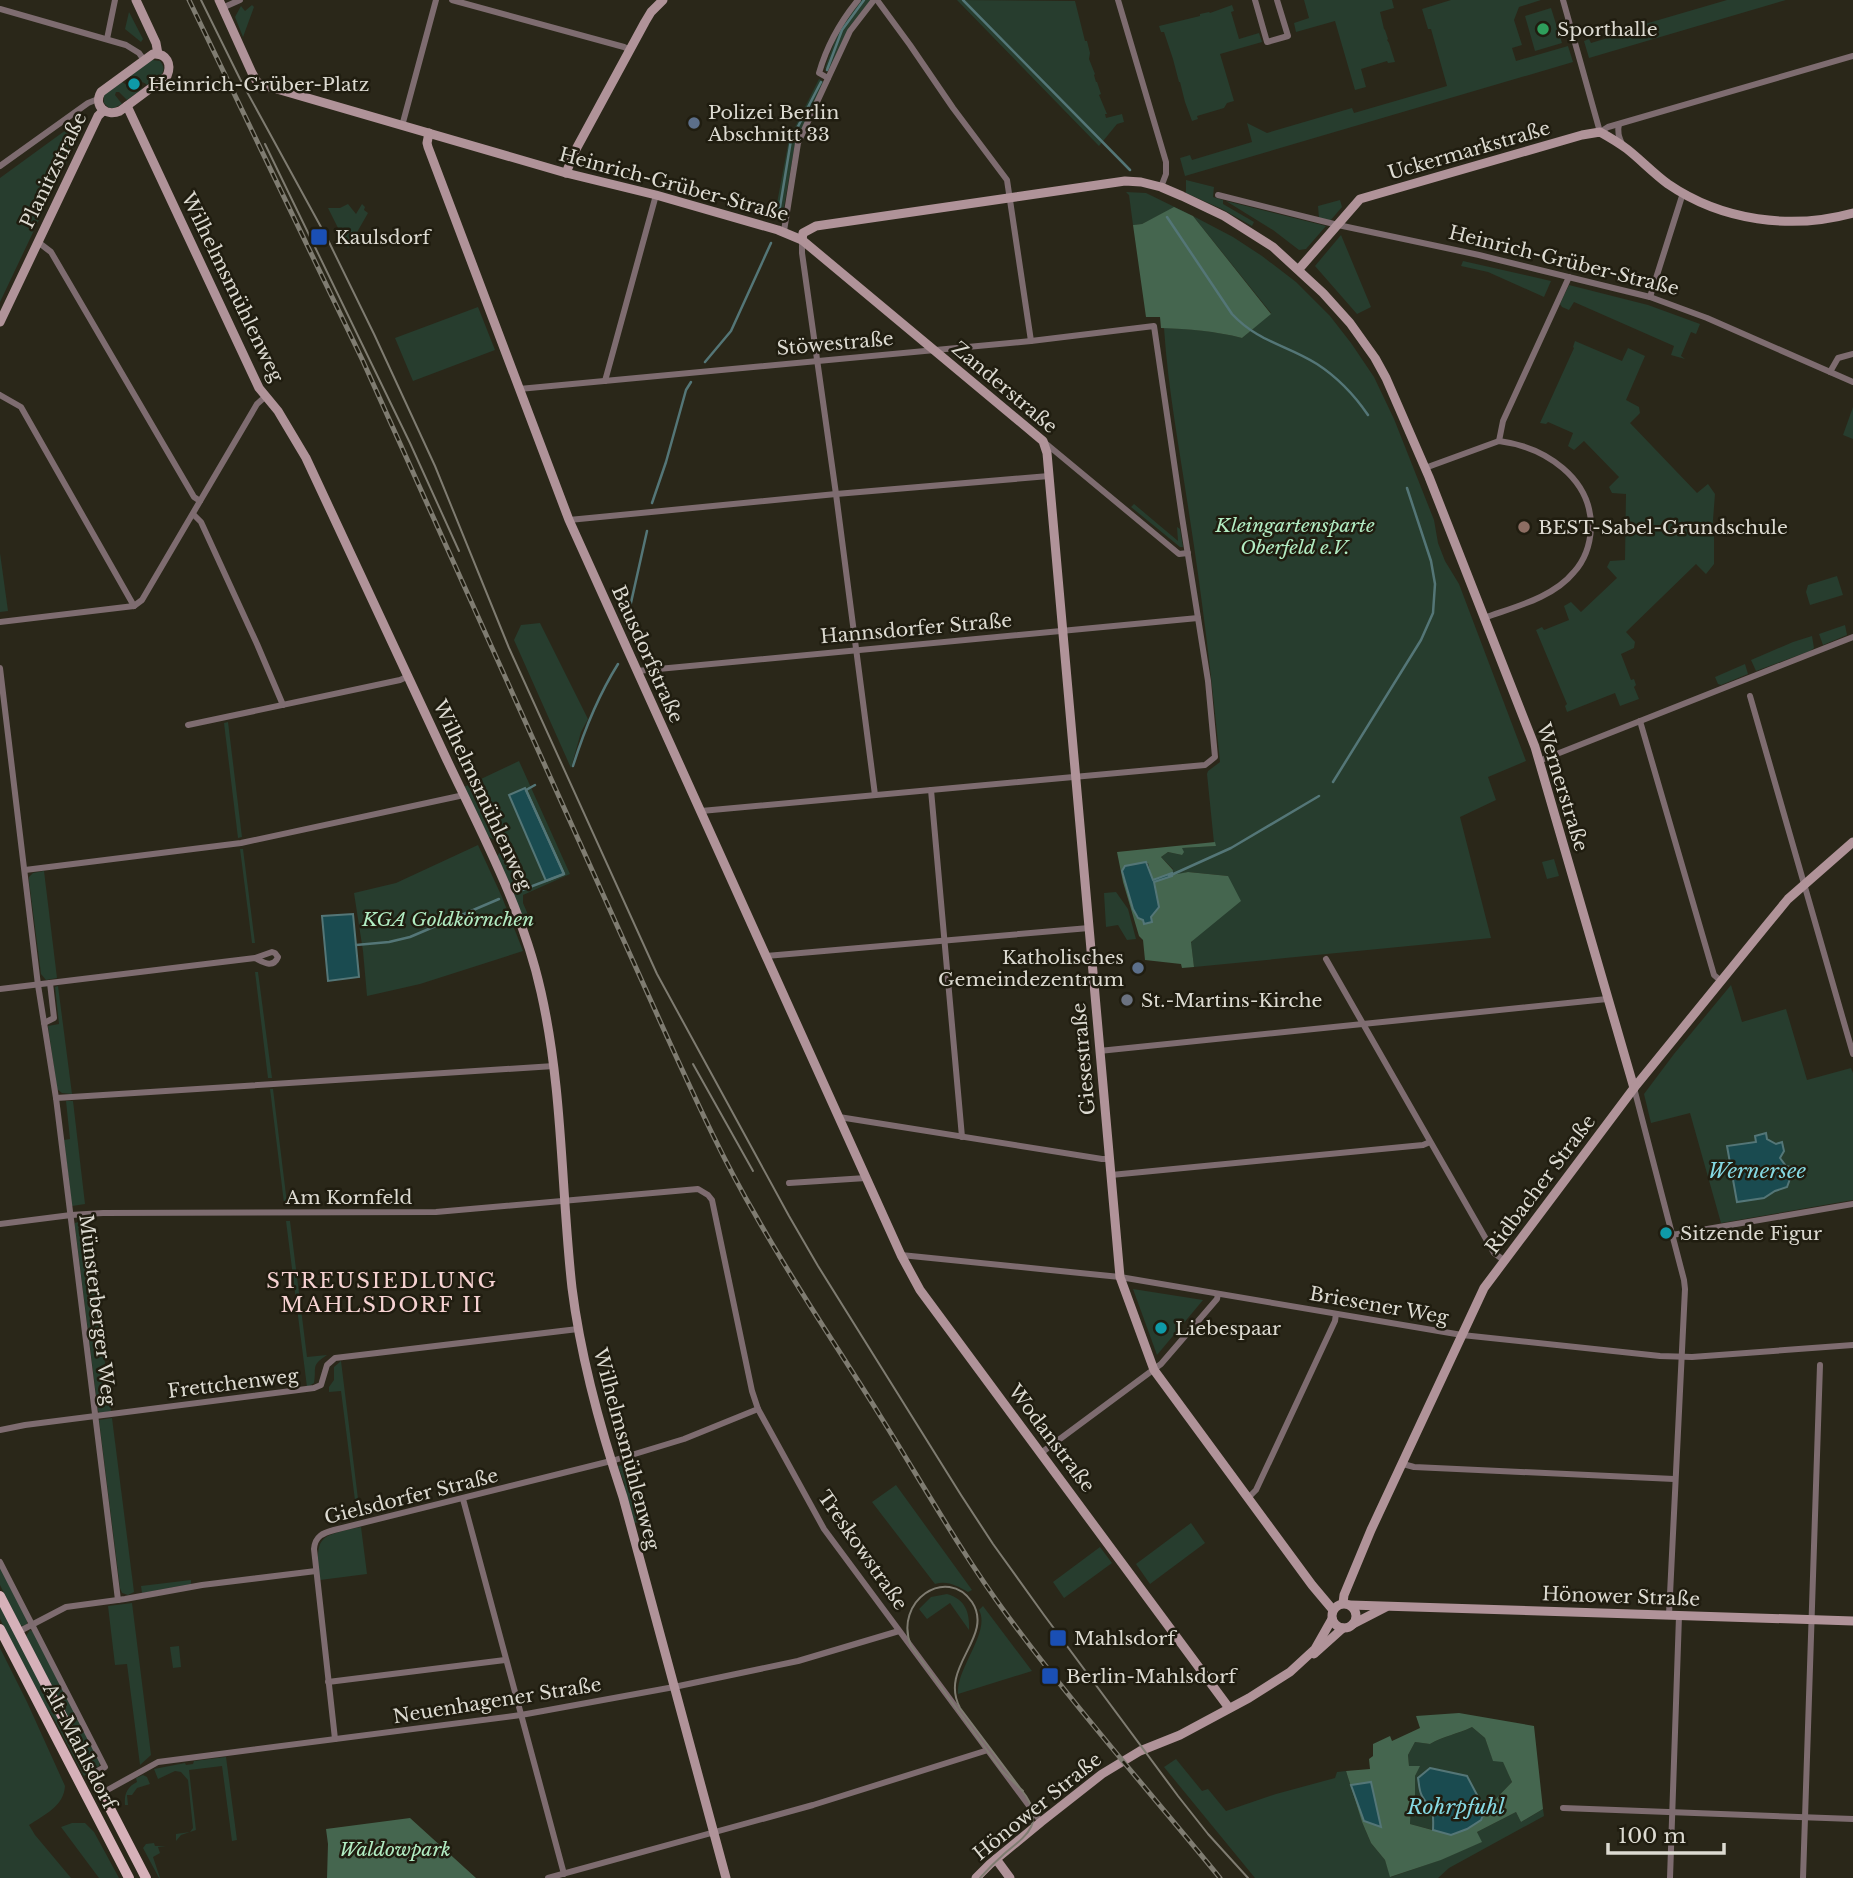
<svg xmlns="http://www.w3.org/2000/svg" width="1853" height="1878" font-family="'Libre Baskerville',serif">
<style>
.green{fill:#273d2e;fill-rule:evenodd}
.forest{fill:#45664f;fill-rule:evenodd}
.water{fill:#1a4b50;stroke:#547677;stroke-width:2}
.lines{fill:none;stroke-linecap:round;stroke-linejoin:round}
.stream{stroke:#547677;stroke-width:2.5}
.street{stroke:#7e6c70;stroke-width:6}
.secondary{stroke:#b09399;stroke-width:9}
.primary{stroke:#d6b1b9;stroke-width:10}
.tram{stroke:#7f7c71;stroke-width:2}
.rail-casing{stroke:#7f7c71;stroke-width:5}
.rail{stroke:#201d10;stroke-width:2.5;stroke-dasharray:8;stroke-linecap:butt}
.leisure-dot{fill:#2e9e5b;stroke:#201d10;stroke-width:2.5}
.culture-dot{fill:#0f9aa8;stroke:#201d10;stroke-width:2.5}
.service-dot{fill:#5c6f8a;stroke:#201d10;stroke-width:2.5}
.transit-dot{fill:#1a4fb4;stroke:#201d10;stroke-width:2.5}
.education-dot{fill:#8d6e63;stroke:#201d10;stroke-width:2.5}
.worship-dot{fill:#6b7280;stroke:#201d10;stroke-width:2.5}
.labels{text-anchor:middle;stroke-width:5;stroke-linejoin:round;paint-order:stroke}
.poi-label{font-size:19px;fill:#dcdad1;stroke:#201d10;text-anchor:start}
.street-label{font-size:19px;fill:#dcdad1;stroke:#201d10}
.park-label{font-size:19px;font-style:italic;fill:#b2edc3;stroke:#201d10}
.water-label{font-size:21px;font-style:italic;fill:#85d8e2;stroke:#201d10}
.neighbourhood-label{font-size:21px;letter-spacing:2px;fill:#f6d2d2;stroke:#201d10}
</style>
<rect width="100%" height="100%" fill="#2a2719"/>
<g class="green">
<path d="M861,0h10l-22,27 -20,43 -4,-2 13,-36z"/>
<path d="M957,0l118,1 10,40h2l3,12 -1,6 6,15 -1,1 2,7h1l4,12 -2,1 8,19h-2l1,4 16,-4 2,8 -7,2 -18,22z"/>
<path d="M1304,0h88l2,8 -14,4 4,17 1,1 3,9 -1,1 2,3 6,19 -7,1 -1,-2 -26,8 5,18 -11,3 -20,-69 -39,11 -2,-9 15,-5z"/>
<path d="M1451,0h90l-22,7 -5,13 8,25 -10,3 4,13 52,-15 5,16 -388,114 -5,-18 10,-3 2,5 60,-18 -5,-19 20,10 85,-25 2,5 93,-27 -16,-57h-3l-6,-20z"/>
<path d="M1727,0h59l-197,58 -5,-17 5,-2 2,4 23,-7v-3z"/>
<path d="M252,5l2,2 -11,30 -8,-20 6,-11 4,5z"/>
<path d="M1232,5l2,6 -3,1 8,27 20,-6 3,9 -42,12 14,47 -7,2 -3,5 -27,8 1,3 -6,2 -7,-19 -5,-20h-1l-6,-23 -9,-27h-3l-2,-6 41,-10v-2l9,-2 1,1z"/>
<path d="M1551,8l11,35 -27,8 -10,-35z"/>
<path d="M129,12l14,27 -2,3 -16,-13z"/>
<path d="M152,60l8,1c10,12 -4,18 -13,24 -5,-6 -14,-1 -20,-7z"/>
<path d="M819,79l5,3 -29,62 -13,75h-8l15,-80z"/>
<path d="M122,82l5,3 12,1 3,3 -15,11 -8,-8h-3l-1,3 7,9 -8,4h-5l-5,-5v-8z"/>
<path d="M81,119l4,4 -1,2 -84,177v-124z"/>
<path d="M1186,180l28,7 -1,10 10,3v4l31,18 -2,4 -30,-17 -36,-16z"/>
<path d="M1126,192l20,1 45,22 -17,-7 -32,16 -9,1 -4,-30z"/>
<path d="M1340,200l2,7 -12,14 -11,-3 -1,-12z"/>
<path d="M1226,201l100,25 -20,23 -7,1 -26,-20z"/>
<path d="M348,204l8,10 6,-10 3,3 -1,3 4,3 -20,35 -20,-40h12z"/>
<path d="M1193,216l40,21 29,19 34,26 34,34 21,27 23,34 20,42 40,101 4,23 7,18 14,23 67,177 -38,16 8,23 -36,17 31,121 -297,29 -3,-24 37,-67 -40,-4 -16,4 1,-7 -12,-12 7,-5 14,3v-7l34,-2 -2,-3 -7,-69 1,-3 12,-9c-8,-83 -18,-166 -31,-249 -9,-61 -21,-123 -25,-185 27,1 51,3 78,10l29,-25z"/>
<path d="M1341,235l30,72 -14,7 -42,-48z"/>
<path d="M1463,261l88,20 -7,16 -56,-25 -27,-6z"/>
<path d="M1569,285l79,20 52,19 -4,10 -5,-2 -10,24 4,3 -14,-4 3,-9 -100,-44 -5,8 -7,-3 -2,-3z"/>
<path d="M478,307l17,43 -82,31 -18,-43z"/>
<path d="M1575,341l47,20 6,-13 17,8 -19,44 13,7 1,6 -10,10 67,70 11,-9 7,10 -3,39h2v31l-8,10 -10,-10 -70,68 9,10 -1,6 -13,6 10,26 3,-1 2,6 -2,2 5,12 -19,7 -5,-13 -48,19 -2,-6 2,-2 -31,-74 6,-3 2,3 25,-10 -5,-14 7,-4 10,10 36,-34 -10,-11 3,-6 15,-1 1,-66 -14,-1 -3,-6 10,-10 -35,-36 -10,9 -6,-4 5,-13 -25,-11 -2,2 -6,-1 34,-75 -1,-1z"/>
<path d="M1853,407v32l-10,-4z"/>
<path d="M1134,504l44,37 -1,-14 3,2 3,18h-3l-49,-40z"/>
<path d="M0,553l8,58 -8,1z"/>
<path d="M1837,576l6,19 -33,10 -4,-13 2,-7z"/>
<path d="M540,623l48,96 -7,13 -10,36 -57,-128 7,-15z"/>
<path d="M1845,625l2,10 -24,10 -4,-11z"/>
<path d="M1812,636l2,12 -4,3 -54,20 -5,-11 42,-18z"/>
<path d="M1745,664l3,10 -27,11 -3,-1 -3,-7z"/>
<path d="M228,722l14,115 -4,1 -14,-115z"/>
<path d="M519,761l51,113 -47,21v8l6,14 -7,-1 -25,-60 5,-6 -5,-9 -10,-5 -23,-49zM525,788l22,93 -38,-85z"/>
<path d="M478,845l24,52 21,54 -103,33 -53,12 -4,-45 -9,-58 42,-10z"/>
<path d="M240,849h3l12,94h-3z"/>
<path d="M1554,859l5,17 -12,3 -5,-17z"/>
<path d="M44,871l13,107 -11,2 -5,-6 -12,-93v-4l4,-4z"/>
<path d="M1116,892l12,17 8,30 -9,1 -9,-15 -12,2 -2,-34z"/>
<path d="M255,972h3l14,106h-4z"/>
<path d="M1731,985l11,37 44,-13 21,71 44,-12 2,5v127l-132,23 -31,-110 -39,10 -7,-29 30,-40zM1766,1134l1,5 9,5 6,-2 -2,15 6,9 7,2 -6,19 -12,4 -11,7 -8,-57z"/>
<path d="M58,986l14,108 -10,-1 -5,-4 -9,-63 11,-2 -4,-37z"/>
<path d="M270,1089h3l14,114h-3z"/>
<path d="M66,1101h7l12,103 -13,2 -8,-66 6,-1z"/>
<path d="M87,1219l24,192 -11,2 -2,-2 -23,-184v-4z"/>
<path d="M286,1221h4l17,136 20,-2c-17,11 -10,12 -13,28l-7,4z"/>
<path d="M1133,1289l70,11 -46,55z"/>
<path d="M341,1361l19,154 -3,1 -16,-125 -12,1v-5l5,-7v-13z"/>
<path d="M112,1418l22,174 -6,3 -6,-2 -2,-5 -21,-168z"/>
<path d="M638,1462v1l-14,4 15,55 -5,1 -10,-37 1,-1 -7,-19z"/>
<path d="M896,1485l76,105 -4,2c-10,-6 -21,-12 -33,-8l-63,-82z"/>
<path d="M1191,1523l14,20 -55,41 -14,-20z"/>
<path d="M361,1527l6,47 -47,6c-5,-44 -2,-44 41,-53z"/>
<path d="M1100,1547l12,16 -48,35 -11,-16z"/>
<path d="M0,1566l27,53v5l-4,2 -3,-1 -20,-40z"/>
<path d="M191,1580v4l-49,9 -1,-7z"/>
<path d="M947,1594c18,5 23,18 22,36l-19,-27 -23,16 -8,-10 12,-12z"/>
<path d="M132,1603l19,152 -11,10 -13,-101 -12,1 -7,-59z"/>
<path d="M0,1605l87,169 -3,2 -30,-57 -14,-21 -40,-79z"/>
<path d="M983,1606l49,65 -74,23c-2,-26 33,-62 21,-84z"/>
<path d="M30,1630l4,2 66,129 -1,5 -5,3 -68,-133z"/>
<path d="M179,1646l2,21 -8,1 -3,-21z"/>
<path d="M0,1648l27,54 38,84c-1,20 -21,29 -36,39l6,10 36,43h-71z"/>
<path d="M1472,1727l13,11 8,22 10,1 9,21 -27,28 -18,-34 -49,2c1,6 2,13 4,18 10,16 12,13 11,34l-23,-6 1,-18 4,-11v-19l4,-9 -10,-1 -1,-11 7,-13 15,2c13,-8 28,-10 42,-17z"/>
<path d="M226,1757l11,83 -5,1 -10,-75 -33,4 7,60 -15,5 -5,6v-7l14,-2 3,-4 -5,-48 -7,-8 -6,-1 -17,8 -4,-10 31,-6 1,2 7,-1 1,-3z"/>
<path d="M1176,1759l26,32 6,-2 18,22 50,-17 59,-16 2,-6 9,-1 16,51 9,21 14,17 6,17 49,-17 41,-18 -4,-10 39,-20 5,10 22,-13 1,7 -95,52 -11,10h-183l-91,-111z"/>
<path d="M143,1775l4,2 3,7 -13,4 -5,7h-5l1,10h-3c-1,-11 2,-18 12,-23l-1,-4z"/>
<path d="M72,1823h13l9,9 25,46h-20l-38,-51z"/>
<path d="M154,1843l1,3h11l-8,1 2,6 -7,4 7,21h-1l-16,-30 3,-4z"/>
</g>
<g class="forest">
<path d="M1174,207l19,9 78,98 -29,24c-27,-7 -53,-9 -81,-10l-1,-11h-14l-13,-92 9,-1z"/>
<path d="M1215,842l1,4 -34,2 2,4 -2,3 -14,-3 -7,5 12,13 -1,5 16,-3 40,4 13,25 -50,41 3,25 -12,1 -1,-4 -36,-4 -2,-20 -4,-4 -16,-54 -6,-30zM1148,863l11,44 -8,10 1,4 -14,-3 -5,-9 -11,-38 1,-2z"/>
<path d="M1459,1713l75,13 9,83 -22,13 -5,-10 -39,20 5,10 -41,18 -51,17 -5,-17 -14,-17 -9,-21 -16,-51 24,-2 -1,-10 4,-3v-12l17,-8 2,5 28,-13 -4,-12zM1472,1727l13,11 8,23 10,1 9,20 -27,28 -4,10 -30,15 -41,-11 1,-18 4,-11v-19l5,-10h-11l-1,-11 7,-13 15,2c13,-8 28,-10 42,-17z"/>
<path d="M410,1818l66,60h-149l1,-34 -2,-15z"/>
</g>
<g class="water">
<path d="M525,788l39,86 -18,7 -37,-86z"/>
<path d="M1146,862l7,18 19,-7v3l-18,6 5,25 -8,10 1,5 -8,2 -1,-4 -5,-2 -5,-9 -11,-38 3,-5z"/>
<path d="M353,914l6,63 -31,4 -6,-65z"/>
<path d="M1766,1133l1,6 9,5 6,-2 2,9 -4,7 6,8 8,2 -7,19 -12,4 -11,7 -27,4 -10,-56 29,-4 -1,-6z"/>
<path d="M1430,1768l37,8 18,34 -4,10 -14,9 -16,6 -18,-5c1,-22 -1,-18 -11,-34 -3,-5 -3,-13 -4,-18z"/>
<path d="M1371,1782l10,45 -17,-6 -13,-36z"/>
</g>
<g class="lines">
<g class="stream">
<path d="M963,0l167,170"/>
<path d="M827,70l15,-40 22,-30"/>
<path d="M1167,217l65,97c26,28 55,31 85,50 20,13 38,32 51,51"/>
<path d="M778,219l13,-79 30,-58"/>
<path d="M705,362l26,-31 40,-88"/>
<path d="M652,503l14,-41 20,-72 5,-8"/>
<path d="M626,625l21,-94"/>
<path d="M573,766c11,-35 25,-70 45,-102"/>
<path d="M1333,782l88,-142 12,-27 2,-29 -4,-23 -24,-73"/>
<path d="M1169,876l62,-28 88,-52"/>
<path d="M522,890l42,-16 -38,-84 9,-5"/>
<path d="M356,945l33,-3 21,-5 89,-38"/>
</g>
<g class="street">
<path d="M452,0l172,47 6,3"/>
<path d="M877,0l33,45 43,63 54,72 24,161"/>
<path d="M1118,0l48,162v12l-5,13"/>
<path d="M1255,0l12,42 21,-6 -11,-36"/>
<path d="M1563,0l37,132 8,-5 245,-71"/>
<path d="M222,8l18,-8"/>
<path d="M0,9l126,36 13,8 5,7"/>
<path d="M107,39l8,-39"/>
<path d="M828,78l-9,-5c8,-28 21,-51 39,-73"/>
<path d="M1619,124c-2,8 0,13 3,20"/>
<path d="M402,126l34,-126"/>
<path d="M0,166l88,-63 10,-4"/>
<path d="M1218,195l120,30 141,30 171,42 57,21 146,64"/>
<path d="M784,231l14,-88 52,-112 24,-31"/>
<path d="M802,240v13l34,241 39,301"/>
<path d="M38,242l13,10 143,245 6,4"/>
<path d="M1650,297l33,-104"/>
<path d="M1830,372l8,-14 15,-4"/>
<path d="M605,381l51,-186"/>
<path d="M519,389l512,-48 123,-15 28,191 26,164 7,76 -10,8 -504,46"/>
<path d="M0,395l21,12 113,199"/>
<path d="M1499,441l4,-20 66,-144"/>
<path d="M1044,442l135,112 9,-1"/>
<path d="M1425,468l74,-27c46,6 93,37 92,87 -1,17 -6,32 -17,44 -21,26 -60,35 -90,46"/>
<path d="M193,514l8,8 56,122 26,61"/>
<path d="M569,520l267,-26 213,-18"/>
<path d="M0,622l134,-16 8,-6 115,-196 9,-8"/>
<path d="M0,668l38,317 18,113 62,502"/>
<path d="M637,671l561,-53"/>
<path d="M1750,696l103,358"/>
<path d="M1640,721l74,254 7,6"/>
<path d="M188,725l212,-45 9,-4"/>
<path d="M1539,761l314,-124"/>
<path d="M931,790l31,347"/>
<path d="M25,870l216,-27 223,-48"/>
<path d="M766,956l323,-28"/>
<path d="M1326,959l168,294 11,8"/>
<path d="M0,989l255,-31c8,4 18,11 23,-1l-3,-4 -3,-1 -17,6"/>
<path d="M44,1023l10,-5 -4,-35"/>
<path d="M1099,1051l508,-52"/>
<path d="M1634,1088l50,192 1,9 -16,326"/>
<path d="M56,1098l498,-32"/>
<path d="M839,1117l263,42h7"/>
<path d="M1111,1175l312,-30 7,-3"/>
<path d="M789,1183l77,-5"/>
<path d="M0,1224l71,-9 32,-2 333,-1 262,-23 10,6 4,5 40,191 6,18 66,120 217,293"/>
<path d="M1672,1235l181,-31"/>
<path d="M901,1255l219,22 342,58 198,21 32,1 161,-12"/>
<path d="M0,1430l25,-5 289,-37 7,-3 6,-20 8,-7 243,-29"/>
<path d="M1041,1453l120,-89 56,-65 1,-5"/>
<path d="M1403,1464l11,3 260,12"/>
<path d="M1248,1498l8,-8 79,-169 1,-7"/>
<path d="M463,1499l101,375"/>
<path d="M0,1562l105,205 -13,7"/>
<path d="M18,1632l48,-25 59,-8 77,-14 114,-14"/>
<path d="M328,1682l177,-22"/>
<path d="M335,1739l-21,-190c1,-13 9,-16 20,-19l281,-70 69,-21 74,-30"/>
<path d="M102,1793l56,-31 363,-47 153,-28 124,-26 101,-30"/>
<path d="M1563,1808l290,11"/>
<path d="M548,1878l265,-73 175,-55"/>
<path d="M1670,1878l9,-262"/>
<path d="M1803,1878l17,-513"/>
</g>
<g class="secondary">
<path d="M136,0l20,43 2,11"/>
<path d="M219,0l33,73 5,9 6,3 303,88 90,22 122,35 24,10 241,201 4,12 73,824 34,93 158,215 21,25"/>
<path d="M153,54c14,-1 19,10 14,22l-47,35c-14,6 -27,-5 -19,-19z"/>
<path d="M127,106l132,282 19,23 28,47c47,100 94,200 140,300 36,76 77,152 95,234 22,97 20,198 31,296 9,72 28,140 51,209l103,381"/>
<path d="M429,133l-2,10 1,4 141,373 332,735 19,35 309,418"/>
<path d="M566,173l9,-22 70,-129 6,-10 12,-12"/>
<path d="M802,240l1,-7 13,-7 309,-45 16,1 20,5 21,9 42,20 49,31 50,46 27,30 25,35 11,20 43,99 106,270 99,341"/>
<path d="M1299,269l61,-70 222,-64 18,-3c9,5 19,11 27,17 14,11 26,24 41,35 54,37 123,46 185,29"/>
<path d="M0,322l98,-206 5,-5"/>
<path d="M1343,1603l1,-8 27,-65 113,-242 150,-200 131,-161 23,-28 65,-57"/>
<circle cx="1344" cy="1616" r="12"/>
<path d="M1350,1605l503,16"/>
<path d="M1353,1624l33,-17"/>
<path d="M1314,1654l29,-26"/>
<path d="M996,1859l14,19"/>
<path d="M976,1878l14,-14 51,-42 61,-48 38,-23 40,-16 69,-37 41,-26 25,-23 17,-30"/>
</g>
<g class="primary">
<path d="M0,1596l146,282"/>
<path d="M0,1629l129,249"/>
</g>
<g class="tram">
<path d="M201,0l39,79 87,159 47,96 61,132 74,182 148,326 132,242 29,50 143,229 32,49 51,71 134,181 30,38 40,44"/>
<path d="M265,144l145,299 49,108"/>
<path d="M693,1064l60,107"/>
<path d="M980,1878c7,-8 15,-16 24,-24 20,-17 41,-29 22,-58l-66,-88c-22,-41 35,-71 12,-106 -25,-37 -79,-1 -61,44l91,125 21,20"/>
</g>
<defs>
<path id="rail" d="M189,0l173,359 307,682c27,59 54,119 87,175 38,68 82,132 123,198 42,67 81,137 128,201 67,91 142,176 213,263"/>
</defs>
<use href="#rail" class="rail-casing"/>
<use href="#rail" class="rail"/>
</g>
<circle class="leisure-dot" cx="1543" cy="29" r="7"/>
<g class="culture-dot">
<circle cx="134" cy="84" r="7"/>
<circle cx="1666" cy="1233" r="7"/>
<circle cx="1161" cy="1328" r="7"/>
</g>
<g class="service-dot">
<circle cx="694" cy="123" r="7"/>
<circle cx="1138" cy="968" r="7"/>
</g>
<g class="transit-dot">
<rect x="310" y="228" width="18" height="18" rx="3.5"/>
<rect x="1049" y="1629" width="18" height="18" rx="3.5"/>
<rect x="1041" y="1667" width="18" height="18" rx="3.5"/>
</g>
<circle class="education-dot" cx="1524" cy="527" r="7"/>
<circle class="worship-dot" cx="1127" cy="1000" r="7"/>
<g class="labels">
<g class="poi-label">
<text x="1557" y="36">Sporthalle</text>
<text x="148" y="91">Heinrich-Grüber-Platz</text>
<text x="708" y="119">Polizei Berlin<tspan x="708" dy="22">Abschnitt 33</tspan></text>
<text x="335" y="244">Kaulsdorf</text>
<text x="1538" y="534">BEST-Sabel-Grundschule</text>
<text x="1124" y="964" text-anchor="end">Katholisches<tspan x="1124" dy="22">Gemeindezentrum</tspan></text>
<text x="1141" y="1007">St.-Martins-Kirche</text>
<text x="1680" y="1240">Sitzende Figur</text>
<text x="1175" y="1335">Liebespaar</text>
<text x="1074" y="1645">Mahlsdorf</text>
<text x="1066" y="1683">Berlin-Mahlsdorf</text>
</g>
<g class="street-label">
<text transform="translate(1469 150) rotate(-16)" y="7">Uckermarkstraße</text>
<text transform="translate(53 170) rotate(-64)" y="7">Planitzstraße</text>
<text transform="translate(674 184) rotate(15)" y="7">Heinrich-Grüber-Straße</text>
<text transform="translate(1564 260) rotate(14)" y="7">Heinrich-Grüber-Straße</text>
<text transform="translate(233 287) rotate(64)" y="7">Wilhelmsmühlenweg</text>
<text transform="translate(835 343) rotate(-5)" y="7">Stöwestraße</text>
<text transform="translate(1005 387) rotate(40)" y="7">Zanderstraße</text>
<text transform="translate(916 628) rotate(-5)" y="7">Hannsdorfer Straße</text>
<text transform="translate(648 654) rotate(66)" y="7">Bausdorfstraße</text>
<text transform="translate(1563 787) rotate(73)" y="7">Wernerstraße</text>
<text transform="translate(483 795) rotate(65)" y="7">Wilhelmsmühlenweg</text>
<text transform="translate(1083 1059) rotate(-95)" y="7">Giesestraße</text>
<text transform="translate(1540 1184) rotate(-53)" y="7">Ridbacher Straße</text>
<text x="349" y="1204">Am Kornfeld</text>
<text transform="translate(1379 1305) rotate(10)" y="7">Briesener Weg</text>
<text transform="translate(98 1310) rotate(83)" y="7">Münsterberger Weg</text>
<text transform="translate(233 1383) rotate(-7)" y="7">Frettchenweg</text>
<text transform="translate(1052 1438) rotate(53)" y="7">Wodanstraße</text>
<text transform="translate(627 1449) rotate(75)" y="7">Wilhelmsmühlenweg</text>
<text transform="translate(411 1496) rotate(-14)" y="7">Gielsdorfer Straße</text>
<text transform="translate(863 1550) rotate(55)" y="7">Treskowstraße</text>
<text transform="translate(1621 1596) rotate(2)" y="7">Hönower Straße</text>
<text transform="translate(497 1700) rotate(-9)" y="7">Neuenhagener Straße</text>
<text transform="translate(80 1746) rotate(63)" y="7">Alt-Mahlsdorf</text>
<text transform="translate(1037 1806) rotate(-39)" y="7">Hönower Straße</text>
</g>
<g class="park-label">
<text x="1295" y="532">Kleingartensparte<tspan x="1295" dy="22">Oberfeld e.V.</tspan></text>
<text x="448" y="926">KGA Goldkörnchen</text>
<text x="395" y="1856">Waldowpark</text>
</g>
<g class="water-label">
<text x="1757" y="1178">Wernersee</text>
<text x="1456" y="1814">Rohrpfuhl</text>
</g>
<g class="neighbourhood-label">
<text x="382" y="1288">STREUSIEDLUNG<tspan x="382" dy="24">MAHLSDORF II</tspan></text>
</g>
</g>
<path d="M1608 1843v10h116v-10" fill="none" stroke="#dcdad1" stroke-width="3.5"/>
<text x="1618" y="1843" font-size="21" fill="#dcdad1" stroke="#201d10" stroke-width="5" paint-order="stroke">100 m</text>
</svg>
